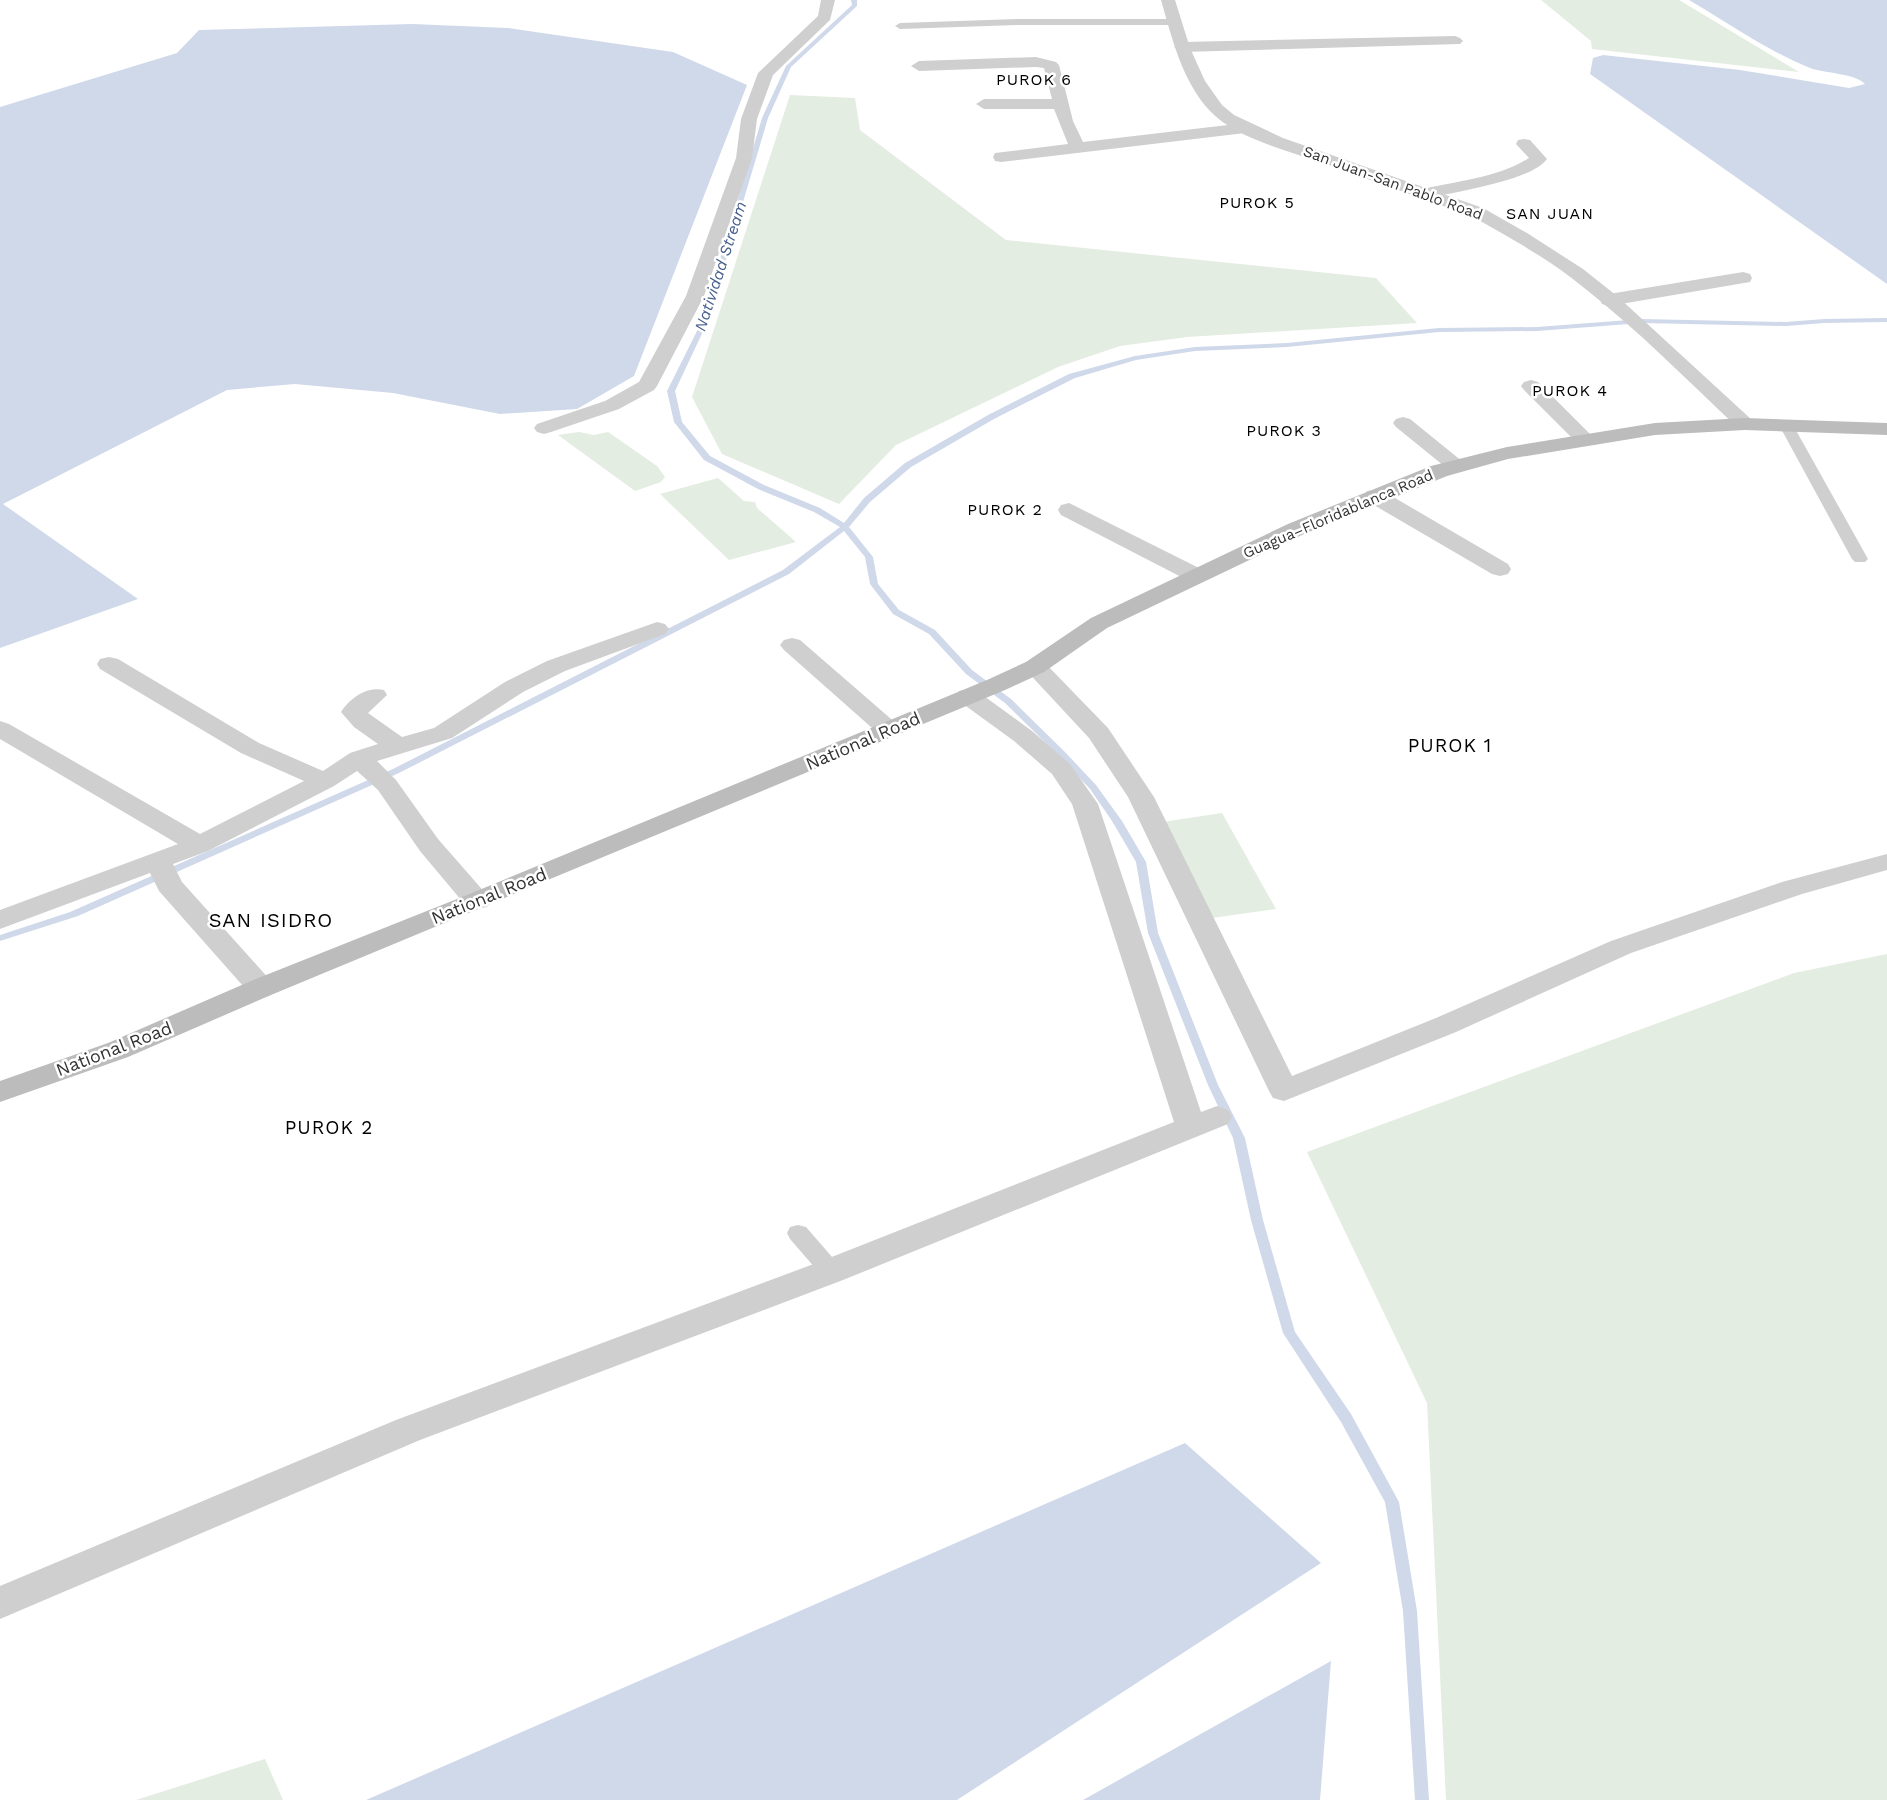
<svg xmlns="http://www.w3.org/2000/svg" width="1887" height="1800" font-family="'Work Sans',sans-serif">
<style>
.green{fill:#e4ede1}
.water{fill:#d0d9ea}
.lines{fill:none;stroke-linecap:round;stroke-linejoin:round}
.stream{fill:#d0d9ea;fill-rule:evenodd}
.service{fill:#cfcfcf;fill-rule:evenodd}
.minor{fill:#cfcfcf;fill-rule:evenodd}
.tertiary{fill:#cfcfcf;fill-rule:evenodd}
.secondary{fill:#bcbcbc;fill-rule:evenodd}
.labels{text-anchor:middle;stroke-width:5;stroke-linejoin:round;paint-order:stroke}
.far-street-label{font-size:15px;fill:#323232;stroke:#fff}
.far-neighbourhood-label{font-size:16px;letter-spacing:1px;fill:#000;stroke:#fff}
.far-quarter-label{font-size:16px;letter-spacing:1px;fill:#000;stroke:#fff}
.far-water-label{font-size:16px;font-style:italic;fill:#465e8d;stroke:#fff}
.street-label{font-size:18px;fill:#323232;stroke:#fff}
.neighbourhood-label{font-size:19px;letter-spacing:1px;fill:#000;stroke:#fff}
.quarter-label{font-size:20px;letter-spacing:1px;fill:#000;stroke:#fff}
</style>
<rect width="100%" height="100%" fill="#fff"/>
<g class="green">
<path d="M1541,0h138l120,72 -207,-23 -1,-8z"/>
<path d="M790,95l65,3 5,32 146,110 370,38 41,45 -230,14 -67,9 -62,21 -162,78 -57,59 -117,-50 -30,-57z"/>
<path d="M579,432l15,3 14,-3 49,34 8,11 -4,5 -26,9 -77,-56z"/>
<path d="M718,478l26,23 11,1 2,6 39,34 -67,18 -69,-66z"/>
<path d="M1222,813l54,96 -71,10 -49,-96z"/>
<path d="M1887,954v846h-441l-19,-397 -120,-251 487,-179z"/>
<path d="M265,1759l18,41h-147z"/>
</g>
<g class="water">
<path d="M1689,0h198v284l-297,-210 3,-16 10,-3 137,15 109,18 16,-4c-8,-10 -41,-11 -55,-16 -41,-16 -83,-46 -121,-68z"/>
<path d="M412,24l96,4 165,24 74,33 -113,291 -57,33 -77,5 -107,-21 -98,-9 -68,6 -224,114 135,95 -138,49v-541l177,-54 22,-23z"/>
<path d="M1185,1443l136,120 -364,237h-591z"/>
<path d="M1331,1661l-11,139h-237z"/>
</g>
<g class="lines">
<path class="stream" d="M851,0h6v6l-66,61 -23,51 -61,205 -32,68 7,31 28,34 54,29 56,23 24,15 20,-25 41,-35 83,-48 81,-41 66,-18 60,-9 92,-4 152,-15 98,-1 105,-8 144,3 38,-3 63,-1v4l-63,1 -38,3 -144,-3 -105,8 -98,1 -152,15 -92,4 -59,9 -61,18 -81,41 -83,48 -41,35 -21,25 24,30 5,27 21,26 36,20 37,40 39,29 53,52 32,34 26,36 24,41 12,71 60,152 27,53 18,82 32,112 56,82 48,88 18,109 12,189h-14l-12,-189 -18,-109 -44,-80 -58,-89 -32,-113 -18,-82 -25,-53 -60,-152 -12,-71 -24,-41 -22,-32 -32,-34 -53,-52 -39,-29 -37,-40 -36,-20 -23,-30 -5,-27 -21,-26 -55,43 -390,199 -321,143 -78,25v-6l70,-23 323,-143 390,-199 57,-43 -26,-15 -56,-23 -54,-29 -30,-38 -7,-31 34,-68 61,-205 24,-52 66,-61z"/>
<g class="service">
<path d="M1017,19h157l5,3 -5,3h-157l-117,4 -5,-3 5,-3z"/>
<path d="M1786,421l7,4 75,134 -3,3h-10l-3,-3 -73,-134z"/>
<path d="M798,1225l8,2 33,38 3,6 -3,6 -8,2 -8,-2 -33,-38 -3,-6 3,-6z"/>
</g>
<g class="minor">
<path d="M821,0h14l-5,20 -57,55 -16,44 -5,39 -48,138 -47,90 -3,4 -35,19 -68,23 -7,2 -7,-2 -3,-4 3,-4 68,-23 34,-19 47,-86 50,-138 5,-39 17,-46 60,-57z"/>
<path d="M1455,36l5,2 3,3 -3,3 -278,8 -8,-5 8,-5z"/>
<path d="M1036,57l20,5 3,3 14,56 10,21 162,-19 8,5 -8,5 -244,29 -6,-1 -2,-4 2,-4 73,-9 -14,-35h-70l-8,-5 8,-5h68l-8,-31 -8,-1 -117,4 -8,-5 8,-5z"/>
<path d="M1524,139l6,1 17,19c-14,21 -92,33 -118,39l-6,-1 -3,-4 3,-4c34,-8 75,-11 106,-31l-13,-14 2,-4z"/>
<path d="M1743,272l7,2 2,4 -2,4 -141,24 -7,-2 -2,-4 2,-4 7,-2z"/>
<path d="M1531,380l7,2 53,53 3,4 -3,4 -7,2 -7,-2 -53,-53 -3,-4 3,-4z"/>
<path d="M1403,417l7,2 53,43 4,4 -4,4 -7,2 -7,-2 -53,-43 -3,-4 3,-4z"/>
<path d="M1375,490l8,1 125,73 3,5 -3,5 -8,2 -8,-2 -125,-73 -3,-5 3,-5z"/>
<path d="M1069,503l136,68 3,5 -3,5 -8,2 -8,-2 -128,-66 -3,-5 3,-5z"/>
<path d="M657,622l8,2 4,5 -4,5 -100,37 -42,21 -71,46 -75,23 19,19 42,59 49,56 4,6 -4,6 -10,2 -10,-2 -47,-56 -42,-61 -21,-19 -23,15 -126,65 -35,13 9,18 89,99 4,7 -4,7 -10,2 -10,-2 -92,-104 -9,-18 -150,56v-19l178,-66 -178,-105v-18l9,3 191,110 104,-53 -63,-28 -141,-84 -3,-5 3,-5 9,-2 9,2 141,84 64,28 27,-18 28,-9 -24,-17 -13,-15c9,-14 26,-26 43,-22l3,5 -19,18 34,24 32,-9 71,-46 42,-21z"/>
<path d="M792,638l8,2 98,85 4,5 -4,5 -9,3 -9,-3 -96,-85 -4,-5 4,-5z"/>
<path d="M1035,660l9,2 64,66 46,69 138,279 144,-58 175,-77 171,-59 105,-28v16l-85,24 -171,59 -175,79 -172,69 -11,-3 -4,-7 -141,-294 -39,-59 -66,-71 3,-5z"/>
<path d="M968,689l9,2 55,40 38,33 28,40 103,308 16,-6 11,4 4,7 -4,7 -385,156 -423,160 -420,179v-33l396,-166 423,-158 355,-140 -102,-318 -20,-30 -38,-33 -55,-40 -3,-5 3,-5z"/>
</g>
<path class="tertiary" d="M1161,0h14l15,48 15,33 17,24 12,10 49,23 200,70 44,25 56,36 34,27 135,124 3,4 -3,4 -7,2 -7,-2c-51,-48 -100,-98 -155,-141 -34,-28 -74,-50 -112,-71 -49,-18 -99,-35 -148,-53 -34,-12 -88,-25 -113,-52 -28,-30 -38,-73 -49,-111z"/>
<path class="secondary" d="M1745,418l142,5v12l-142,-5 -90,5 -147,24 -61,17 -143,58 -197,94 -63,44 -39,18 -734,305 -143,62 -128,45v-21l108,-38 143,-62 216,-86 520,-215 39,-18 65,-44 197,-94 143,-58 76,-19 148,-24z"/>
</g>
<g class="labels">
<g class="far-street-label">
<text transform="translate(1393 183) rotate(20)" y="5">San Juan-San Pablo Road</text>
<text transform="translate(1338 514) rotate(-23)" y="5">Guagua–Floridablanca Road</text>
</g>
<g class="far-neighbourhood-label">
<text x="1034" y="85">PUROK 6</text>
<text x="1257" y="208">PUROK 5</text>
<text x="1570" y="396">PUROK 4</text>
<text x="1284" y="436">PUROK 3</text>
<text x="1005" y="515">PUROK 2</text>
</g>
<g class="far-quarter-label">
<text x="1550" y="219">SAN JUAN</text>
</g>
<g class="far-water-label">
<text transform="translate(720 266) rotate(-72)" y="6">Natividad Stream</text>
</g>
<g class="street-label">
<text transform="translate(863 741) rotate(-23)" y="6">National Road</text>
<text transform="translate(489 896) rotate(-22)" y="6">National Road</text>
<text transform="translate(114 1049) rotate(-21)" y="6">National Road</text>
</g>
<g class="neighbourhood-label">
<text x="1450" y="752">PUROK 1</text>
<text x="329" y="1134">PUROK 2</text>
</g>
<g class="quarter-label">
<text x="271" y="927">SAN ISIDRO</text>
</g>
</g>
</svg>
